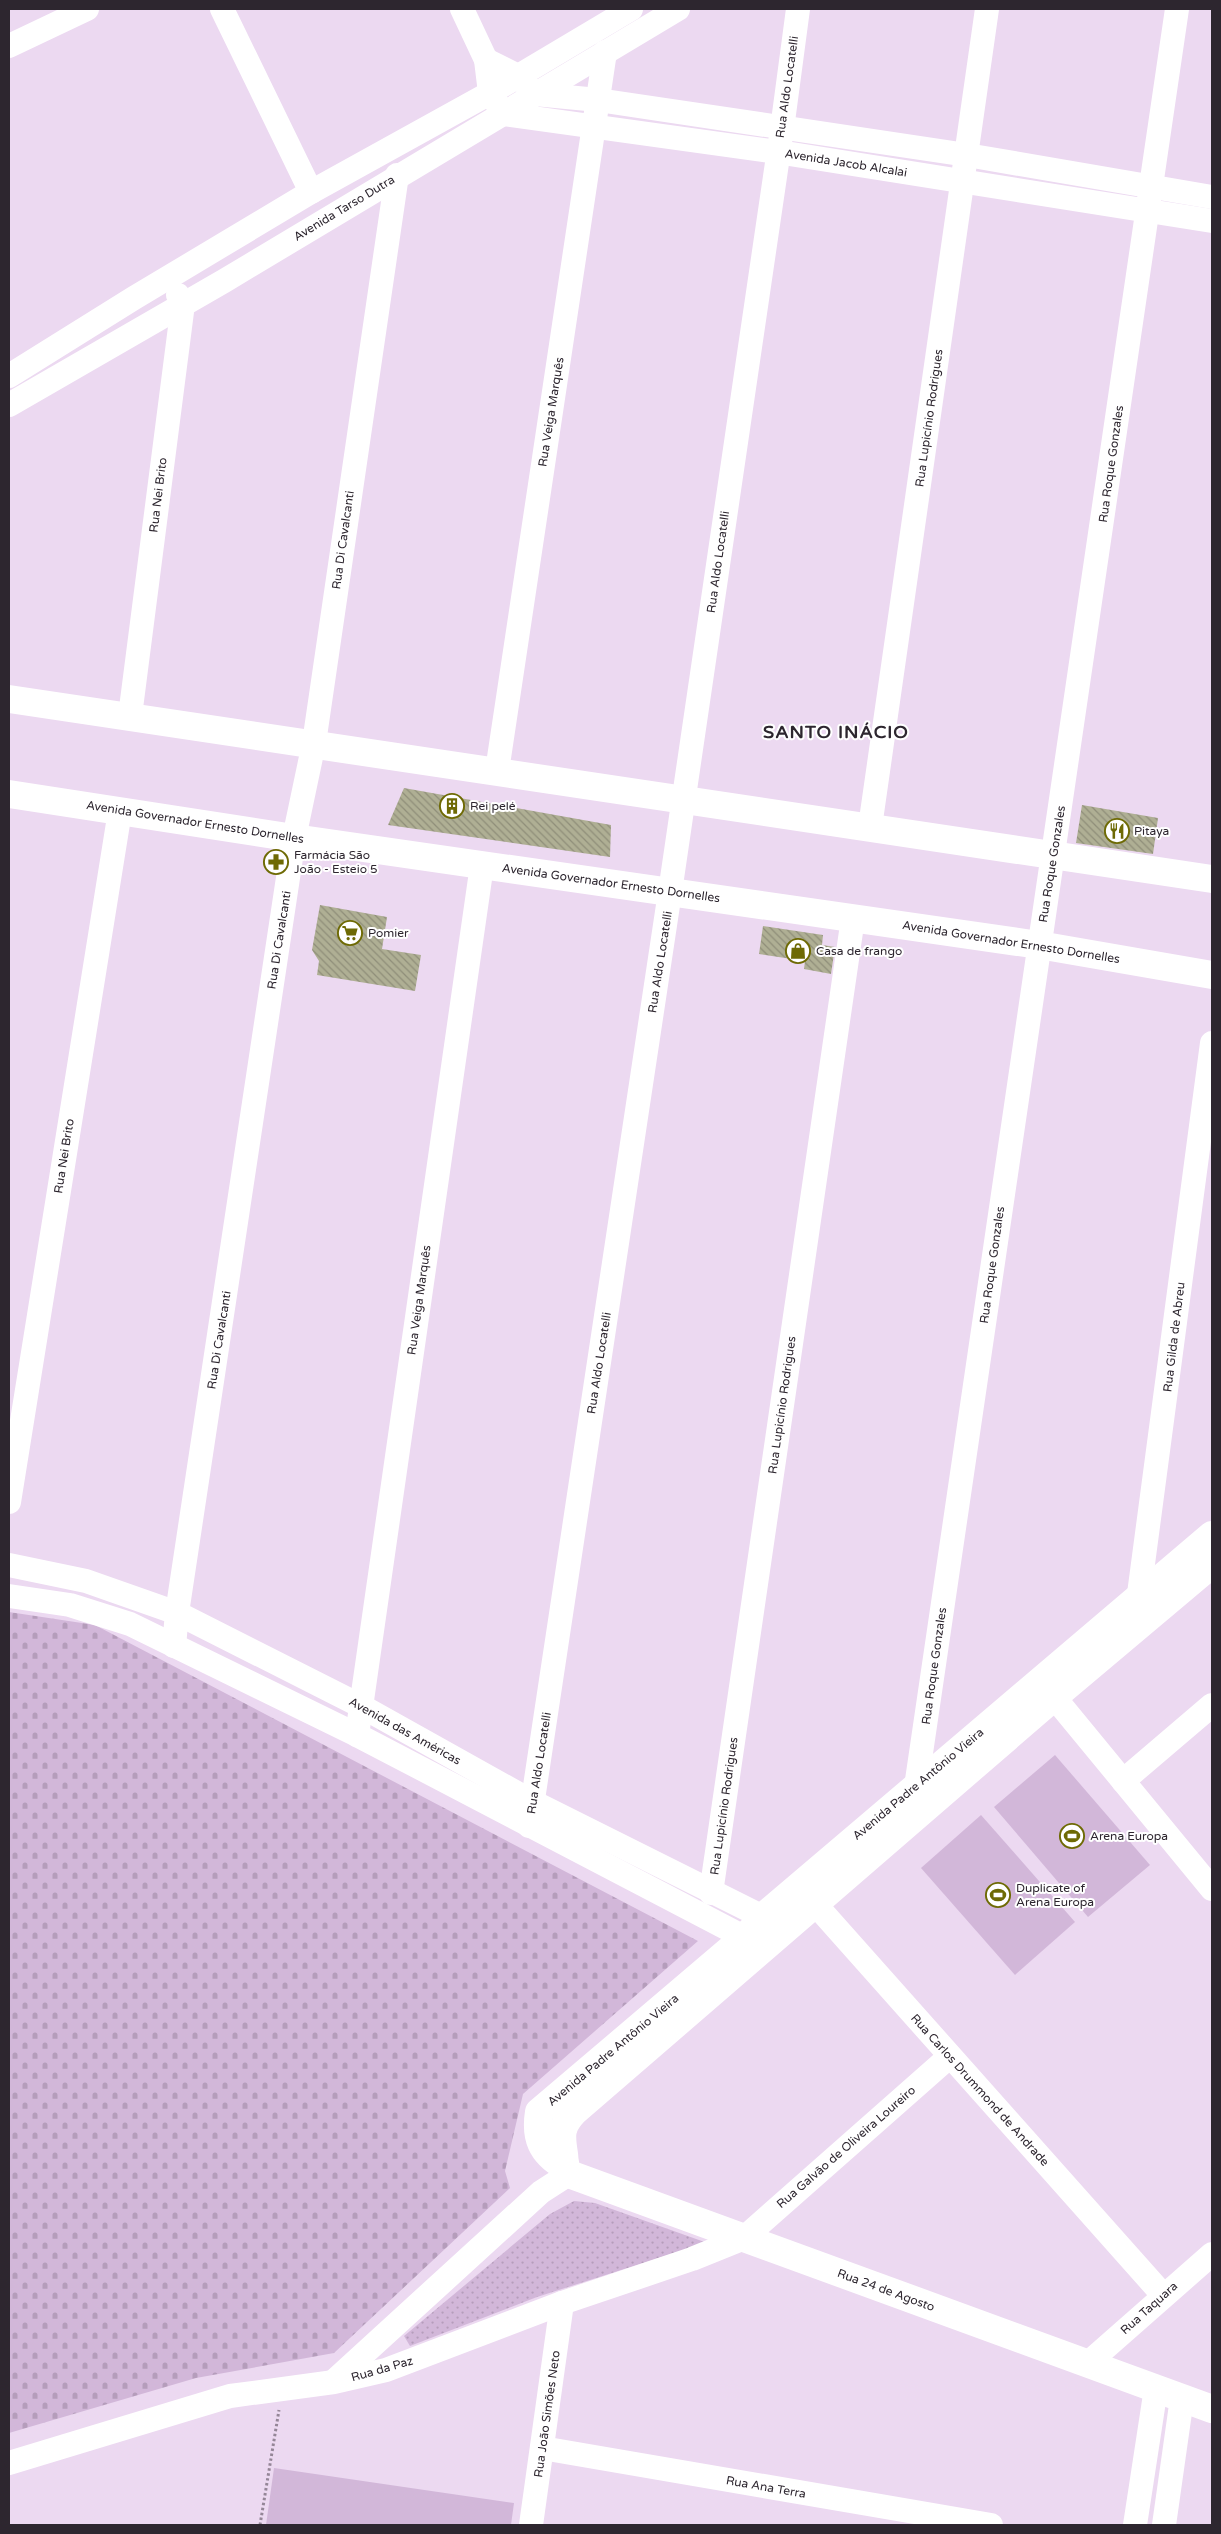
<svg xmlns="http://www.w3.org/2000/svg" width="1221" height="2534" font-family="'Varela Round',sans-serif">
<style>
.green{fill:url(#green-dots)}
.cemetery{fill:url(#cemetery-stones)}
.pitch{fill:#d2b7d9}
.building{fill:url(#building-back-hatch)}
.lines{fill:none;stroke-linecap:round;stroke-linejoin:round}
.path{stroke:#948697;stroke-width:3;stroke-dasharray:2.5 2.5;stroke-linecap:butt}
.minor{stroke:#fff;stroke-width:24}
.major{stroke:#fff;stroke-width:28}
.labels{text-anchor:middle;stroke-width:4;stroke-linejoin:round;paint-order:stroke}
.street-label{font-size:12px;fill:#2d262f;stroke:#fff}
.poi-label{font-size:12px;fill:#2d262f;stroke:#fff;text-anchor:start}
.district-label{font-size:18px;font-weight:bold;letter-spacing:1px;fill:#2d262f;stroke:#fff}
</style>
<defs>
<pattern id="green-dots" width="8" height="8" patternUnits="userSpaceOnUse" patternTransform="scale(1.25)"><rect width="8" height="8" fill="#d2b7d9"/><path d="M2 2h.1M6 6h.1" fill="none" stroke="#b59dbb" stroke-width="1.8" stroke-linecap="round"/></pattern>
<pattern id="cemetery-stones" width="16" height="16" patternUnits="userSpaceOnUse" patternTransform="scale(1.25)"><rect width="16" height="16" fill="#d2b7d9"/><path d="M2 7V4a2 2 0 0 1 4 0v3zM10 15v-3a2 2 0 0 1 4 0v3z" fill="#b59dbb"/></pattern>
<pattern id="building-back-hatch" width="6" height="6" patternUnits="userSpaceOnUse" patternTransform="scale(1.25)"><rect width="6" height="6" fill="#afaf94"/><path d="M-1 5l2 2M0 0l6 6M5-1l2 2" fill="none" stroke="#8f8e79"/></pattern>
</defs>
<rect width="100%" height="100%" fill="#ecd9f1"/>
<path class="green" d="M574,2201l21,2 118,42 -17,1 -159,51 -127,49 -6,-10 146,-122z"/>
<path class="cemetery" d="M9,1612l86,13 603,316 -175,153 -18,77 5,17 -176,165 -138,25 -187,55z"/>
<g class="pitch">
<path d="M1055,1755l95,110 -62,52 -94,-110z"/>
<path d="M981,1815l94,107 -60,53 -94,-107z"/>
<path d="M274,2468l240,35 -3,22h-245z"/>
</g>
<g class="building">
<path d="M404,788l207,37 -1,32 -222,-32z"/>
<path d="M1082,805l76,13 -5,36 -77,-11z"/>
<path d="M320,905l67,12 -5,32 39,6 -6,36 -98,-16 2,-14 -7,-11z"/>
<path d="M763,926l60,9 -1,10 13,2 -4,27 -27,-5 1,-8 -46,-7z"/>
</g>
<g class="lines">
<path class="path" d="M260,2525l19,-115"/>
<g class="minor">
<path d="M222,9l89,183"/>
<path d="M462,9l24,51 4,33 14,21 274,38 434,69"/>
<path d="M9,46l78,-37"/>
<path d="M486,60l32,16 17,18 63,6 369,55 245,42"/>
<path d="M9,376l125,-78 177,-106 179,-99 141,-84"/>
<path d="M9,405l215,-124 454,-272"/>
<path d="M130,716l53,-412 -5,-9"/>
<path d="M497,771l108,-719"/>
<path d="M870,827l117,-818"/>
<path d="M9,1502l111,-691"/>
<path d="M9,1565l77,16 91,32 184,93 172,96 246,123"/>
<path d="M9,1596l61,9 60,19 227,111 404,211"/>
<path d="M1137,1609l75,-566"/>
<path d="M174,1646l3,-33 117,-775 20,-95 83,-568"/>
<path d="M1039,1685l15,12 158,192"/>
<path d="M357,1735l125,-870"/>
<path d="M1123,1781l89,-76"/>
<path d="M923,1796l-7,-9 261,-1778"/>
<path d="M529,1826l141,-934 112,-763 16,-120"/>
<path d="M711,1893l142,-975"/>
<path d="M799,1896l17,9 347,390"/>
<path d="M1087,2364l125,-110"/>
<path d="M334,2381l207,-189 28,-18"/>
<path d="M542,2448l449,77"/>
<path d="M9,2463l221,-67 104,-14 52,-12 176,-67 130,-44 52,-21 205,-181"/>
<path d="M531,2525l31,-222"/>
<path d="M1135,2525l21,-137"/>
<path d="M1164,2525l18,-127"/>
</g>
<g class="major">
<path d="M9,699l1203,180"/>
<path d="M9,794l285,44 745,107 173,30"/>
<path d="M1212,1564l-158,133 -480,415c-14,15 -13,23 -10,42 1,8 0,12 5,20l643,235"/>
<path d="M564,2166c-23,-13 -29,-29 -25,-54l207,-176 18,-20 448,-381"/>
</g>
</g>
<defs>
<symbol id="building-ring" viewBox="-11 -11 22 22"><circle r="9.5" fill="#fff" stroke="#6e6a04" stroke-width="1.5"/><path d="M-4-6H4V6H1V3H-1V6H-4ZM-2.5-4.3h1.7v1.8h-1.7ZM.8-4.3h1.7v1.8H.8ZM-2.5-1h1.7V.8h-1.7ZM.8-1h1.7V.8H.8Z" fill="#6e6a04"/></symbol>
<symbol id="restaurant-ring" viewBox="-11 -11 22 22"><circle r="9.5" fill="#fff" stroke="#6e6a04" stroke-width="1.5"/><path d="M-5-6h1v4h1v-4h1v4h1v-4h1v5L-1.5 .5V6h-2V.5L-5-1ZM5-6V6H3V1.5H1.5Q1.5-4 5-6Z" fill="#6e6a04"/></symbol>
<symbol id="pharmacy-ring" viewBox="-11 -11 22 22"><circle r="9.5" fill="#fff" stroke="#6e6a04" stroke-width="1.5"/><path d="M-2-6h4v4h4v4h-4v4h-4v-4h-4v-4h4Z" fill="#6e6a04"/></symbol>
<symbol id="supermarket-ring" viewBox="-11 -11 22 22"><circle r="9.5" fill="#fff" stroke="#6e6a04" stroke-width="1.5"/><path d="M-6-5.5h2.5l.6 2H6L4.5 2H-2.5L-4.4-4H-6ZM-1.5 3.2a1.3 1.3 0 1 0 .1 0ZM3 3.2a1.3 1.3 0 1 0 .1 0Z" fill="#6e6a04"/></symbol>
<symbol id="shop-ring" viewBox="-11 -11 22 22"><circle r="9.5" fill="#fff" stroke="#6e6a04" stroke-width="1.5"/><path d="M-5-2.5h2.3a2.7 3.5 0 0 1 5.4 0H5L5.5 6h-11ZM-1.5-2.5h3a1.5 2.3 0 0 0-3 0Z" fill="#6e6a04"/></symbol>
<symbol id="stadium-ring" viewBox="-11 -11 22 22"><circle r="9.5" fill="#fff" stroke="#6e6a04" stroke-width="1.5"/><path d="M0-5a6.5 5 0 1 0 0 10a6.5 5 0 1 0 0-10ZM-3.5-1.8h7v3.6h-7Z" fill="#6e6a04"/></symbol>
</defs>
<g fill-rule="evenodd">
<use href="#building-ring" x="438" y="792" width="28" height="28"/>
<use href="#restaurant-ring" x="1103" y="817" width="28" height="28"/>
<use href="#pharmacy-ring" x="262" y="848" width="28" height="28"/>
<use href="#supermarket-ring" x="336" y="919" width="28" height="28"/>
<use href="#shop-ring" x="784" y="937" width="28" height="28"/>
<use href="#stadium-ring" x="1058" y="1822" width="28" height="28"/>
<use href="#stadium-ring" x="984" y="1881" width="28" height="28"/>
</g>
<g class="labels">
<g class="street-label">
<text transform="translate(787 87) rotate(-82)" y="4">Rua Aldo Locatelli</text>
<text transform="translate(846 163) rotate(9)" y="4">Avenida Jacob Alcalai</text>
<text transform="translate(344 208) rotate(-31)" y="4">Avenida Tarso Dutra</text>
<text transform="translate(551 412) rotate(-81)" y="4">Rua Veiga Marquês</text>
<text transform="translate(929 418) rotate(-82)" y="4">Rua Lupicínio Rodrigues</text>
<text transform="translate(1111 464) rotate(-82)" y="4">Rua Roque Gonzales</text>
<text transform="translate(158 495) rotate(-83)" y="4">Rua Nei Brito</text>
<text transform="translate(343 540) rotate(-82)" y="4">Rua Di Cavalcanti</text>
<text transform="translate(718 562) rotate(-82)" y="4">Rua Aldo Locatelli</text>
<text transform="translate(195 822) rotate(9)" y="4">Avenida Governador Ernesto Dornelles</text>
<text transform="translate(1052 864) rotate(-81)" y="4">Rua Roque Gonzales</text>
<text transform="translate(611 883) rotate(8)" y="4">Avenida Governador Ernesto Dornelles</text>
<text transform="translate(279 940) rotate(-81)" y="4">Rua Di Cavalcanti</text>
<text transform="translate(1011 942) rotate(9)" y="4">Avenida Governador Ernesto Dornelles</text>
<text transform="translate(660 962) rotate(-81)" y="4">Rua Aldo Locatelli</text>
<text transform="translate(64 1156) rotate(-81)" y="4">Rua Nei Brito</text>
<text transform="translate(992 1265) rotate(-82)" y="4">Rua Roque Gonzales</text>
<text transform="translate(419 1300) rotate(-82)" y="4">Rua Veiga Marquês</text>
<text transform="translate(1174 1337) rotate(-83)" y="4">Rua Gilda de Abreu</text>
<text transform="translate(219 1340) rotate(-81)" y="4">Rua Di Cavalcanti</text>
<text transform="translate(599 1363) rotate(-81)" y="4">Rua Aldo Locatelli</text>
<text transform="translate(782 1405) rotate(-82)" y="4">Rua Lupicínio Rodrigues</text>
<text transform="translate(934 1666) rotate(-82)" y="4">Rua Roque Gonzales</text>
<text transform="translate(405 1731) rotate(29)" y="4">Avenida das Américas</text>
<text transform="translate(539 1763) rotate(-81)" y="4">Rua Aldo Locatelli</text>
<text transform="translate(918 1784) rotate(-40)" y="4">Avenida Padre Antônio Vieira</text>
<text transform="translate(724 1806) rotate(-82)" y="4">Rua Lupicínio Rodrigues</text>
<text transform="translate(613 2050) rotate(-40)" y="4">Avenida Padre Antônio Vieira</text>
<text transform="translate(980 2090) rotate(48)" y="4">Rua Carlos Drummond de Andrade</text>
<text transform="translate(846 2147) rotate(-41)" y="4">Rua Galvão de Oliveira Loureiro</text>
<text transform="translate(886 2290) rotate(20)" y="4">Rua 24 de Agosto</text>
<text transform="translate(1149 2308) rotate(-42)" y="4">Rua Taquara</text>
<text transform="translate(382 2369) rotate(-16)" y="4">Rua da Paz</text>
<text transform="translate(547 2414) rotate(-82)" y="4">Rua João Simões Neto</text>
<text transform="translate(766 2487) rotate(10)" y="4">Rua Ana Terra</text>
</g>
<g class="poi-label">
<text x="470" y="810">Rei pelé</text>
<text x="1134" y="835">Pitaya</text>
<text x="294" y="859">Farmácia São<tspan x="294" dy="14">João - Esteio 5</tspan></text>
<text x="368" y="937">Pomier</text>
<text x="816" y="955">Casa de frango</text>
<text x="1090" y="1840">Arena Europa</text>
<text x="1016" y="1892">Duplicate of<tspan x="1016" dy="14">Arena Europa</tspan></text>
</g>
<g class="district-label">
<text x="836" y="738">SANTO INÁCIO</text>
</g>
</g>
<rect width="1221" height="2534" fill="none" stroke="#2d262f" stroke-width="20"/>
</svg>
